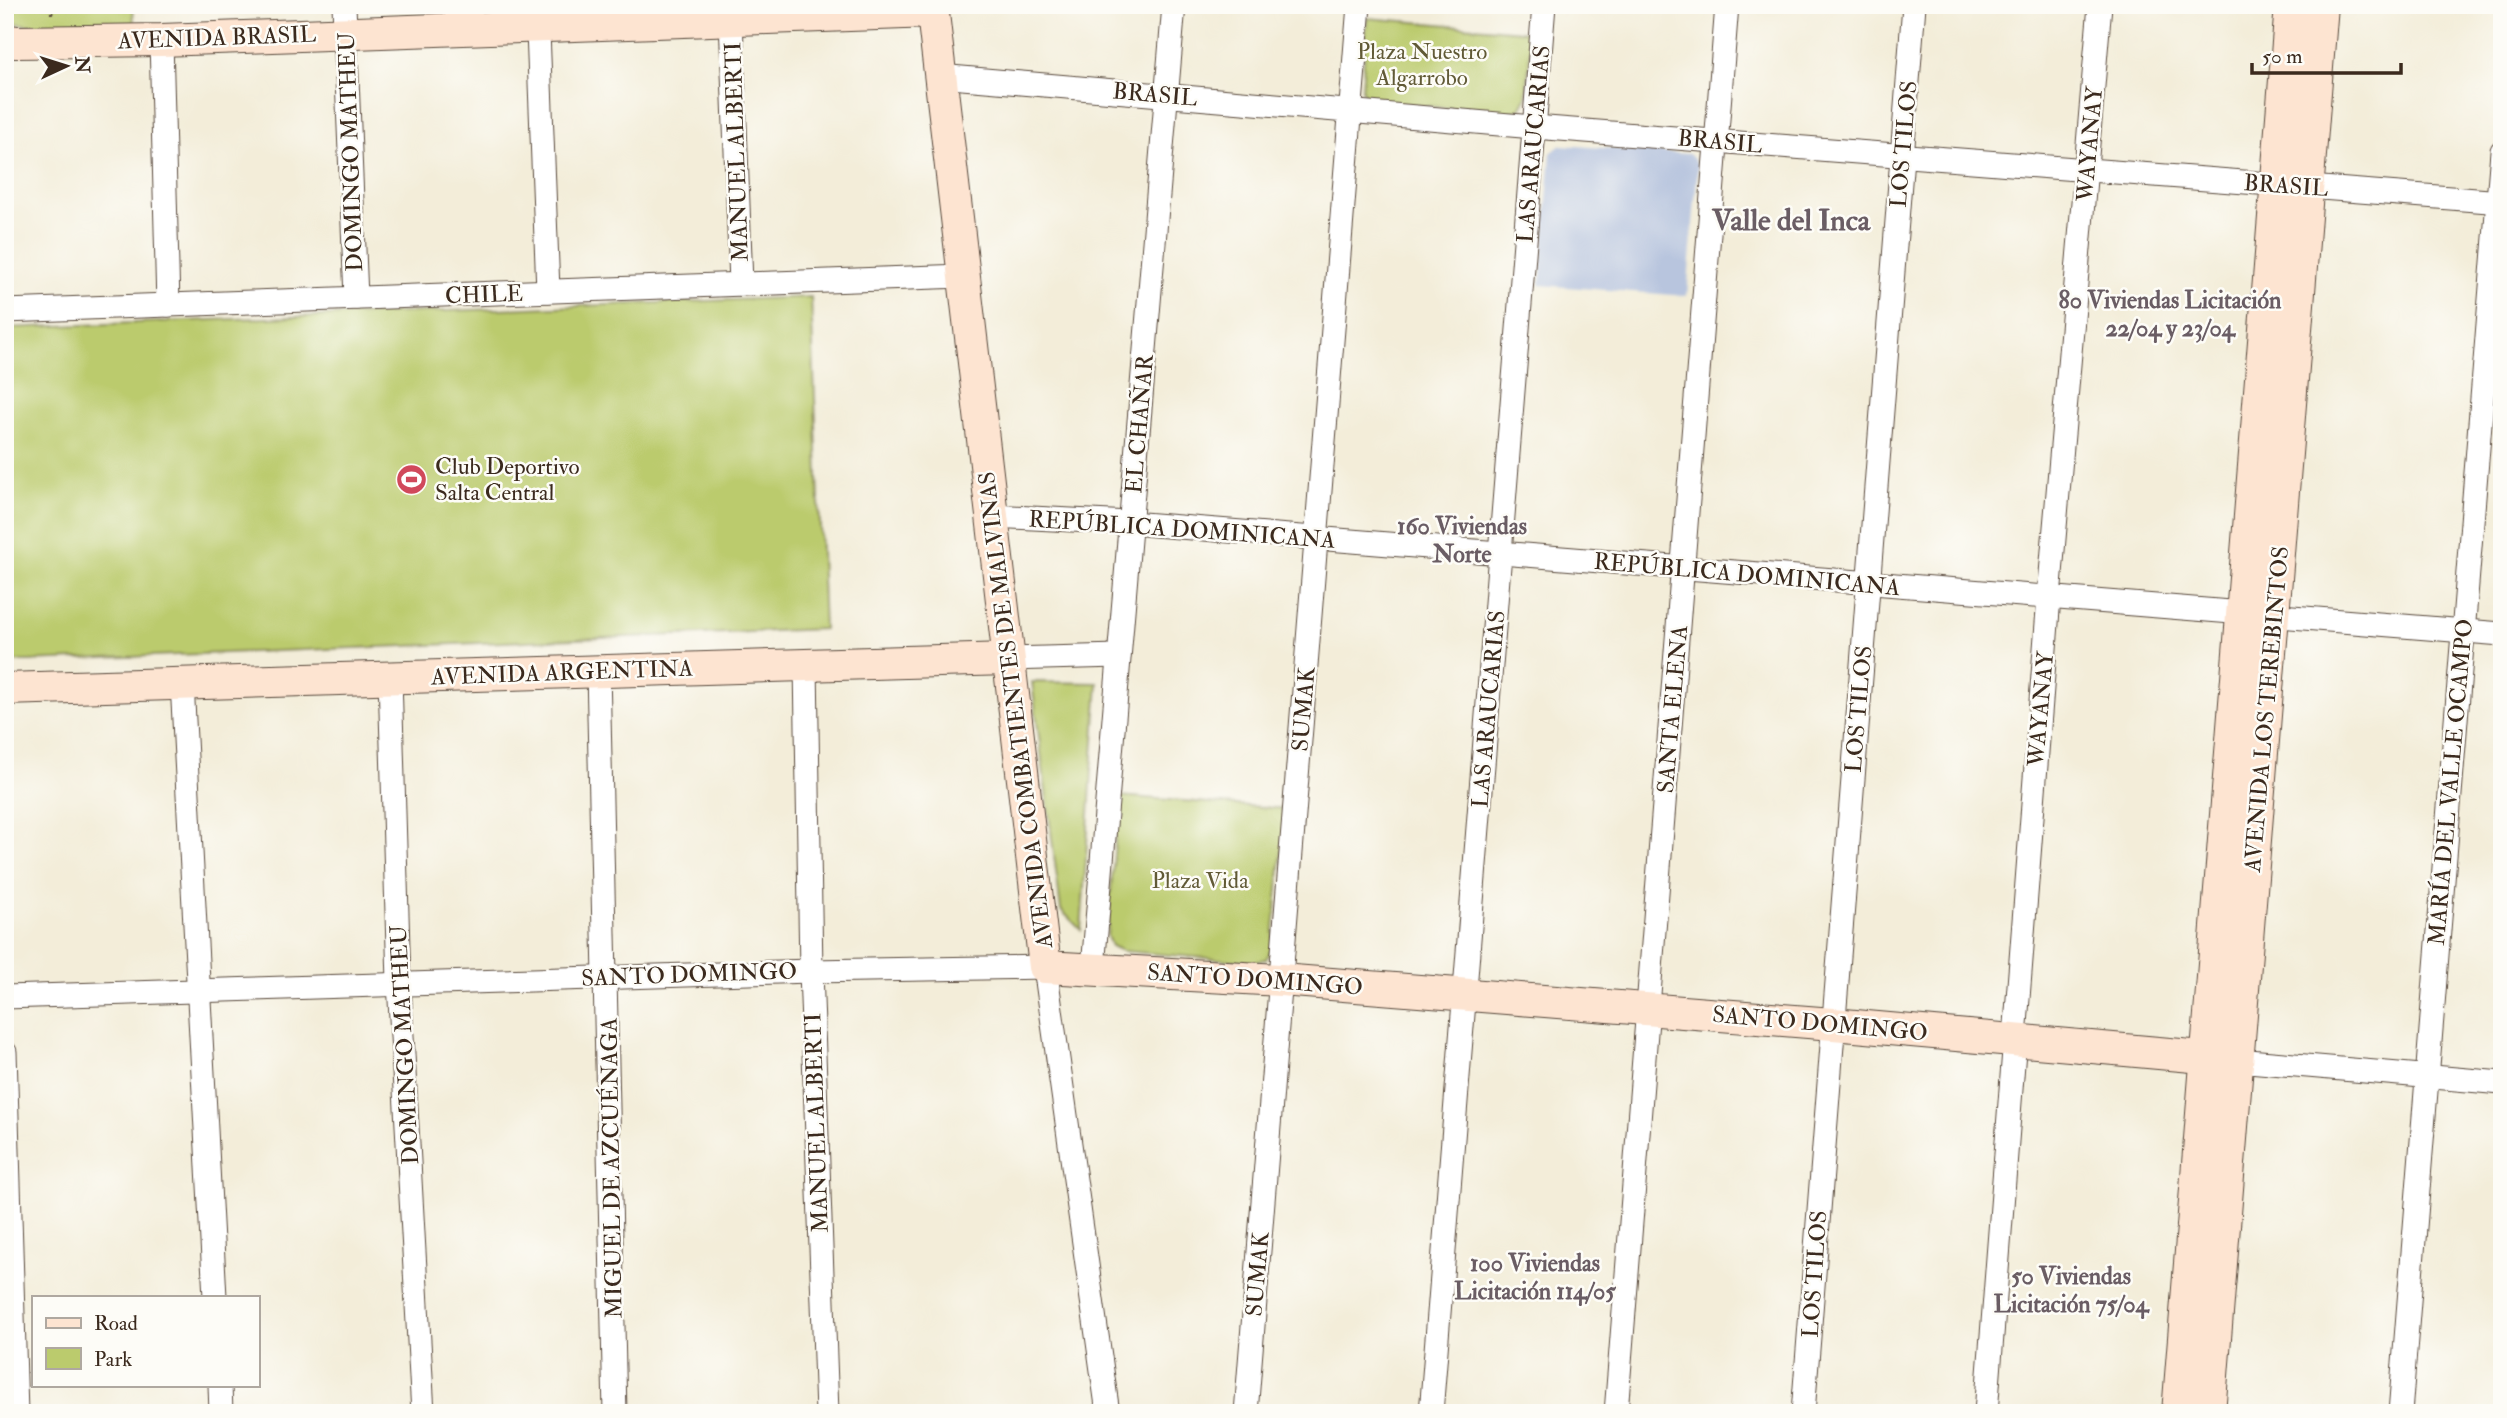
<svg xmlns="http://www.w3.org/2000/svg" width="2507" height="1418" font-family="'IM FELL Double Pica',serif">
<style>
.industrial{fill:#b8c5de}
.green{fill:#bbcb6d;stroke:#7b7a46;stroke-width:2}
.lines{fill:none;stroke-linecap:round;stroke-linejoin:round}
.street-casing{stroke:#57473a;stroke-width:25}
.secondary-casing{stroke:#57473a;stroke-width:34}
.path{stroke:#57473a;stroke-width:3.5;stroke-dasharray:2 5;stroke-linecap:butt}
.street{stroke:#fff;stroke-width:23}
.secondary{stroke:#fde4d1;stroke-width:32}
.labels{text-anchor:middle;stroke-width:5;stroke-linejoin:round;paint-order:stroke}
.street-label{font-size:23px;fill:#3b2a1e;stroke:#fdfcf7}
.park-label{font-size:23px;fill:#615a36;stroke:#fdfcf7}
.poi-label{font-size:23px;fill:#3b2a1e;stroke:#fdfcf7;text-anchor:start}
.neighbourhood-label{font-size:24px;font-weight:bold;fill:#6a5d64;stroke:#fdfcf7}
.district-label{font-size:30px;font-weight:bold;fill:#6a5d64;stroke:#fdfcf7}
</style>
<rect width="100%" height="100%" fill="#fdfcf7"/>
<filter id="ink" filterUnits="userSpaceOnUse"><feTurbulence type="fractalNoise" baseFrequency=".0143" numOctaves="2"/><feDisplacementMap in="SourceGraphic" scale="14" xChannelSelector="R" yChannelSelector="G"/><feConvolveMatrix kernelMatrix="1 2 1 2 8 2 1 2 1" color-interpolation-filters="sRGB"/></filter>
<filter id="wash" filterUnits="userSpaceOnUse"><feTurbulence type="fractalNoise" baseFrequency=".00686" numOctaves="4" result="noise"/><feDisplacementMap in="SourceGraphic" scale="28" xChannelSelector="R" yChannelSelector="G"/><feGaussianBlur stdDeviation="1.57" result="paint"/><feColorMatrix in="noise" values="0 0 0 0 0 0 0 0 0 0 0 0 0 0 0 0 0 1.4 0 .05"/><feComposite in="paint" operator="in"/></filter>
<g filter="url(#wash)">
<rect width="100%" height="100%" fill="#f3edd9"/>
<path class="industrial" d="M1561,145l128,9 9,10 -11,132 -147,-11 11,-132z"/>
<g class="green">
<path d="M5,5h128l1,20h-108l-21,-4z"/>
<path d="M1367,18l165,14 -6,66 -6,11 -11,4 -131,-11 -12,-3 -4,-10z"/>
<path d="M5,56l7,1 -2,119 -5,1z"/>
<path d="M811,297l13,332 -819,33v-334z"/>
<path d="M1032,682l66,1 -17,247 -20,-20z"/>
<path d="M1119,796l167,13 -14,140 -6,10 -12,3 -132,-11 -11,-5 -4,-10z"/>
</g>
</g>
<g filter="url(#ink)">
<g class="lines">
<defs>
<g id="street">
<path d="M344,5l12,293"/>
<path d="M537,5l11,286"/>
<path d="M731,19l10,265"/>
<path d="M161,40l7,265"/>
<path d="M939,76l595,51 968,75"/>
<path d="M5,311l958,-35"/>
<path d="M993,516l137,7 1372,111"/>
<path d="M1007,659l112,-3"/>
<path d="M806,665l5,306 16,442"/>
<path d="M598,671l17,742"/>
<path d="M390,677l9,305 24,431"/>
<path d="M182,683l33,614"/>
<path d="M1093,968l81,-963"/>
<path d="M5,997l806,-26 234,-4 63,446"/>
<path d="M5,1052l11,361"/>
<path d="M2237,1060l265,23"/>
<path d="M220,1385l1,28"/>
<path d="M1246,1413l113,-1408"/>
<path d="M1431,1413l113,-1408"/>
<path d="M1616,1413l111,-1408"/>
<path d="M1803,1413l111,-1408"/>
<path d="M1986,1413l63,-816 51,-592"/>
<path d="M2400,1413l102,-1262"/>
</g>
<g id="secondary">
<path d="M932,5l113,962 236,13 552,44 404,36"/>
<path d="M5,40l11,2 145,-2 771,-28"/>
<path d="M5,689l1002,-30"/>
<path d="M2178,1413l113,-1408"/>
<path d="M2209,1413l113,-1408"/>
</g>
</defs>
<use href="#street" class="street-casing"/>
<use href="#secondary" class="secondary-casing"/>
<path class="path" d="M51,5l1,12"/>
<use href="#street" class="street"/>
<use href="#secondary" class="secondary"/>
</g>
</g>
<defs>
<symbol id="stadium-disc" viewBox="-11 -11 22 22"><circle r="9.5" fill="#d1495b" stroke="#fdfcf7"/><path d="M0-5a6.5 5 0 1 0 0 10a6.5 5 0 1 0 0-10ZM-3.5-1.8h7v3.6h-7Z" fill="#fff"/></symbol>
</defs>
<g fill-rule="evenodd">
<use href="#stadium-disc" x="394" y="462" width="35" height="35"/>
</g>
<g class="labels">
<g class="street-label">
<text transform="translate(217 37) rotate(-2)" y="8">AVENIDA BRASIL</text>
<text transform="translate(1155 94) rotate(5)" y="8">BRASIL</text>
<text transform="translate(1720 141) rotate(5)" y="8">BRASIL</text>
<text transform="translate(1533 144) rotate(-85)" y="8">LAS ARAUCARIAS</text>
<text transform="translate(1903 144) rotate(-85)" y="8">LOS TILOS</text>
<text transform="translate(2089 144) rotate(-85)" y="8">WAYANAY</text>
<text transform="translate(350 152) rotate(-92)" y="8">DOMINGO MATHEU</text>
<text transform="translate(736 152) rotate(-92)" y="8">MANUEL ALBERTI</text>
<text transform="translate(2286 185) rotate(4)" y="8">BRASIL</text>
<text transform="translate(484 294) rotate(-2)" y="8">CHILE</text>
<text transform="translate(1139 424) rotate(-85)" y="8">EL CHAÑAR</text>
<text transform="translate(1182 529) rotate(4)" y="8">REPÚBLICA DOMINICANA</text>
<text transform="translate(1747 574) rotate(5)" y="8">REPÚBLICA DOMINICANA</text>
<text transform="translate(562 672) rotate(-2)" y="8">AVENIDA ARGENTINA</text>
<text transform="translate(1303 709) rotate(-85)" y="8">SUMAK</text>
<text transform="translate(1488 709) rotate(-85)" y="8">LAS ARAUCARIAS</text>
<text transform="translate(1672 709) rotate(-85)" y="8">SANTA ELENA</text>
<text transform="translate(1858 709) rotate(-85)" y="8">LOS TILOS</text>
<text transform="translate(2040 709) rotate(-85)" y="8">WAYANAY</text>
<text transform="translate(2266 709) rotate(-85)" y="8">AVENIDA LOS TEREBINTOS</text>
<text transform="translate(1015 710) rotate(-97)" y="8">AVENIDA COMBATIENTES DE MALVINAS</text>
<text transform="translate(2450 782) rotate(-85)" y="8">MARÍA DEL VALLE OCAMPO</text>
<text transform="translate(689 974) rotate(-2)" y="8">SANTO DOMINGO</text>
<text transform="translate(1255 979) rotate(4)" y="8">SANTO DOMINGO</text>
<text transform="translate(1820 1023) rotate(5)" y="8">SANTO DOMINGO</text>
<text transform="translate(404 1045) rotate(-93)" y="8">DOMINGO MATHEU</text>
<text transform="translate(816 1123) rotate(-92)" y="8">MANUEL ALBERTI</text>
<text transform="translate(611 1168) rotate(-91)" y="8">MIGUEL DE AZCUÉNAGA</text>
<text transform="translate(1257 1274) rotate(-85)" y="8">SUMAK</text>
<text transform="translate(1814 1274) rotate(-86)" y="8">LOS TILOS</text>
</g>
<g class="park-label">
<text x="1422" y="59">Plaza Nuestro<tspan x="1422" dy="26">Algarrobo</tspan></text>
<text x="1200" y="888">Plaza Vida</text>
</g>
<g class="poi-label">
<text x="435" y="474">Club Deportivo<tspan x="435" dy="26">Salta Central</tspan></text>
</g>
<g class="neighbourhood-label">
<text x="2170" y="308">80 Viviendas Licitación<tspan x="2170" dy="28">22/04 y 23/04</tspan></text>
<text x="1462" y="534">160 Viviendas<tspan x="1462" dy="28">Norte</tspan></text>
<text x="1535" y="1271">100 Viviendas<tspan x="1535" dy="28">Licitación 114/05</tspan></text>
<text x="2071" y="1284">50 Viviendas<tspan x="2071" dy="28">Licitación 75/04</tspan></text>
</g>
<g class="district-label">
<text x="1791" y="230">Valle del Inca</text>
</g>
</g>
<rect width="2507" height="1418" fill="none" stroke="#fdfcf7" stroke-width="28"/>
<rect x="32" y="1296" width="228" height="91" fill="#fdfcf7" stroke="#afa8a0" stroke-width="2"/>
<rect x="46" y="1318" width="35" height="10" fill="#fde4d1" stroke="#afa8a0" stroke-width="2"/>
<text x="94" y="1330" font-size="21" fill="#3b2a1e">Road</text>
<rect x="46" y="1348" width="35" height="21" fill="#bbcb6d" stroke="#afa8a0" stroke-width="2"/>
<text x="94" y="1366" font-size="21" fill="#3b2a1e">Park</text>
<g transform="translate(66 66) rotate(86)" stroke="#fdfcf7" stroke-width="5" paint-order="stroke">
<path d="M0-5L12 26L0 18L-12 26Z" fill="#3b2a1e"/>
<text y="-10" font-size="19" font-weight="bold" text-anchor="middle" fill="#3b2a1e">N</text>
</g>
<path d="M2252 63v10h149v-10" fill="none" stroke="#3b2a1e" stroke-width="3.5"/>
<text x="2262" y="63" font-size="21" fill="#3b2a1e" stroke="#fdfcf7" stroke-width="5" paint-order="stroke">50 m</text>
</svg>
